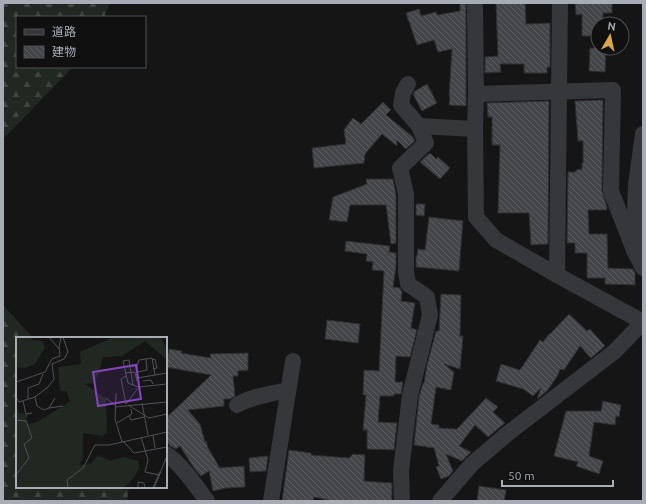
<svg xmlns="http://www.w3.org/2000/svg" width="646" height="504" font-family="Ubuntu,'Noto Sans JP',sans-serif">
<style>
.forest{fill:url(#forest-firs)}
.building{fill:url(#building-back-hatch);stroke:#2f2f32}
.lines{fill:none;stroke-linecap:round;stroke-linejoin:round}
.minor{stroke:#36373a;stroke-width:16}
.inset-river{fill:none;stroke:#2f373d;stroke-width:2}
.inset-road{fill:none;stroke:#505155;stroke-width:1}
.view{fill:#8446bd;fill-opacity:0.15;stroke:#8446bd;stroke-width:2}
.inset-edge{fill:none;stroke:#a8acb4;stroke-width:2}
</style>
<defs>
<pattern id="forest-firs" width="22" height="20" patternUnits="userSpaceOnUse"><rect width="22" height="20" fill="#212822"/><path d="M5 1l3.5 6h-7zM16 11l3.5 6h-7z" fill="#3e4440"/></pattern>
<pattern id="building-back-hatch" width="6" height="6" patternUnits="userSpaceOnUse"><rect width="6" height="6" fill="#444548"/><path d="M-1 5l2 2M0 0l6 6M5-1l2 2" fill="none" stroke="#5c5d60"/></pattern>
</defs>
<rect width="100%" height="100%" fill="#151516"/>
<g class="forest">
<path d="M3,3h107l-6,14h-87v50h56l-70,72z"/>
<path d="M3,305l30,33h-16v149h112l-2,14h-124z"/>
</g>
<g class="building">
<path d="M460,3h6v103l-17,-1 1,-10 -1,1 3,-47 -14,3 -4,-12 -17,5 -11,-32 13,-4 2,7 15,-4 1,3 23,-4z"/>
<path d="M496,3h29l1,21 24,-1v44h-3v6h-23v-9h-24l1,8 -16,1v-16l13,-1z"/>
<path d="M575,3h37v10h-9v11h-5v12h-16v-22l-6,1z"/>
<path d="M590,48h16l-1,24 -16,-1z"/>
<path d="M427,84l10,19 -15,8 -9,-17 2,-3z"/>
<path d="M603,100l-1,91 5,16v3h-19l1,24h18l1,34 25,1 2,4v12l-30,-1v-6h-18v-25h-12v-10h-8l1,-71h8v-2l6,-1v-6h1v-22h-5l-3,-40z"/>
<path d="M549,101l-1,143 -17,1 -2,-32h-31l2,-68h-8v-28h-4l-1,-14z"/>
<path d="M383,102l8,8 -5,5 27,22 2,4 -9,8 -9,-9v6l-15,-12 -17,20 -1,9 -50,5 -2,-20 34,-4 -2,-14 9,-12 8,6z"/>
<path d="M430,153l6,6 2,-2 12,11 -10,11 -20,-17z"/>
<path d="M366,179h27l3,16v48l-5,1 -5,-39h-36l-3,17 -18,-2 4,-23 34,-13z"/>
<path d="M416,204h9l-1,12 -8,-1z"/>
<path d="M429,217l34,4 -4,50 -43,-4v-11h1l1,-7 7,1z"/>
<path d="M346,241l44,5 -1,6 7,1v13l-3,21 7,1 2,4 -1,9 14,2 -4,25 6,2 -7,27 -14,-1 -1,26h8l-2,12h-7v2h-14l-2,26 19,1 -3,27 -27,-1v-19h-4l3,-35h-3l1,-25 15,1 5,-100 -12,-1 1,-8 -7,-1 1,-7 -22,-3z"/>
<path d="M441,294l20,1 -1,41h3l-3,33 -16,-5 10,8 -3,18 -15,-3 -5,37 8,1v3l18,1 29,-31 12,9 -5,5 12,11 -17,14 -13,-12 -16,21 12,6 -9,9 -16,-7 7,17 -4,5 -8,3 -5,-12 3,-1 -5,-18 -20,-3 5,-48 4,-14h1l3,-18 9,-34h3z"/>
<path d="M569,314l18,17 3,-2 15,17 -14,12 -11,-12 -16,24 -4,-1 -2,6 -11,16 -10,8 4,-11 -8,8 -10,-7 -27,-8 5,-17 19,6 20,-30 3,2 6,-8h1z"/>
<path d="M327,320l33,4 -2,19 -33,-4z"/>
<path d="M169,349l13,2 -1,2 30,5 -1,-4 38,-1v17l-10,1v5h-5l2,20 -5,3h-6v7l-36,4 12,14 5,18 1,-1 2,7 12,20 24,-2 1,21 -19,1 -13,3 -4,-20 -8,5 -7,-8 -14,-22 -4,3 -6,-3 -4,-6v-22l45,-43 -45,-8z"/>
<path d="M603,401l18,4 -2,12 -3,-1 -1,9 -21,-3 -5,34 14,5 -4,13 -23,-8 2,-4 -24,-6 12,-45h35z"/>
<path d="M289,450l22,3v2l38,3 4,-4 12,1 -1,26 28,2v18h-59l-19,-4 -1,4h-31z"/>
<path d="M268,456l-2,15 -16,1 -1,-14z"/>
<path d="M479,486l27,4 -2,11h-27z"/>
</g>
<g class="lines">
<g class="minor">
<path d="M475,3l1,91 -1,35 1,88 20,23 61,35 86,47"/>
<path d="M408,84l-5,9 -2,12 18,21"/>
<path d="M476,94l137,-4 -2,101 23,59"/>
<path d="M643,134l-7,50 -2,66 9,18"/>
<path d="M557,275l3,-272"/>
<path d="M237,405c15,-9 34,-11 51,-15"/>
<path d="M166,454c14,8 31,33 41,47"/>
<path d="M271,501l22,-140"/>
<path d="M402,501l-1,-30 9,-76 20,-80 -3,-18 -19,-13 -2,-12v-78l-6,-26 26,-25 -7,-17 56,3"/>
<path d="M440,501l32,-37 35,-30 107,-82 29,-30v-2"/>
</g>
</g>
<g transform="translate(16 337)">
<rect width="151" height="151" fill="#151516"/>
<path d="M0,0h17l-1,3 10,1 3,6 -10,17 -10,4 -9,-1zM98,0h47l6,13v10l-22,-19 -23,15 -19,1 -4,17 -6,9 -8,1 21,15 1,33 -4,4 -20,-3v25l-4,7 12,-1 7,-9 13,6 12,-4 16,4v8l-7,11 -8,8h-108v-82l3,7 9,1 -2,5 3,5 8,-2 25,-15 8,-6 -3,-9 -7,-2 -2,-23 23,-3 -1,-12z" fill="#212822"/>
<path class="inset-river" d="M137,151l7,-16"/>
<path class="inset-road" d="M33,0l10,12M136,23l3,-1 2,9 -4,1M121,35l10,-2 -1,-11M109,36l10,-1 2,9M110,39l-5,3 5,25M121,41l30,-5M127,44l8,-1 2,4M0,45l29,-10 7,-13 8,-3 -1,-9 2,-10M117,48l-4,-25 -6,1 5,22 5,2 6,2 28,-3M123,50l-2,-21 2,-6 13,-2 3,17M100,56l-1,26 7,23M0,60l3,5 16,-5 13,-10 6,-8 -2,-15 12,-5 4,-7 -5,-15M19,60l2,9 7,4 5,-2 6,-10M90,61l10,8M12,62v-11l11,-4 4,-10M7,64l3,13 6,-1M126,66l6,32M110,67l13,-17M112,68l21,13 18,-4M99,70l52,-5M33,71l14,-2M113,79l2,4 13,-3M0,83l10,1 6,17 -8,6 5,14 -13,17M101,86l15,-9 -1,-5M137,98l2,13M125,100l7,23 -3,12 14,3M107,104l11,12 33,-6M52,151l-1,-8 16,-12 12,-23h14l58,-13M122,151v-6l6,1 1,5M138,151l13,-32"/>
<path class="view" d="M120,28l5,34 -43,7 -5,-34z"/>
<rect width="151" height="151" class="inset-edge"/>
</g>
<rect width="646" height="504" fill="none" stroke="#a8acb4" stroke-width="8"/>
<rect x="16" y="16" width="130" height="52" fill="#101011" stroke="#4d4e52"/>
<rect x="24" y="29" width="20" height="6" fill="#36373a" stroke="#4d4e52"/>
<text x="52" y="36" font-size="12" fill="#a8acb4">道路</text>
<rect x="24" y="46" width="20" height="12" fill="url(#building-back-hatch)" stroke="#4d4e52"/>
<text x="52" y="56" font-size="12" fill="#a8acb4">建物</text>
<g transform="translate(610 36) rotate(9)"><circle r="19" fill="#101011" stroke="#4d4e52"/>
<path d="M0-3L7 15L0 10L-7 15Z" fill="#dba647"/>
<text y="-6" font-size="11" font-weight="bold" text-anchor="middle" fill="#a8acb4">N</text>
</g>
<path d="M502 480v6h111v-6" fill="none" stroke="#a8acb4" stroke-width="2"/>
<text x="508" y="480" font-size="12" fill="#a8acb4" stroke="#101011" stroke-width="3" paint-order="stroke">50 m</text>
</svg>
